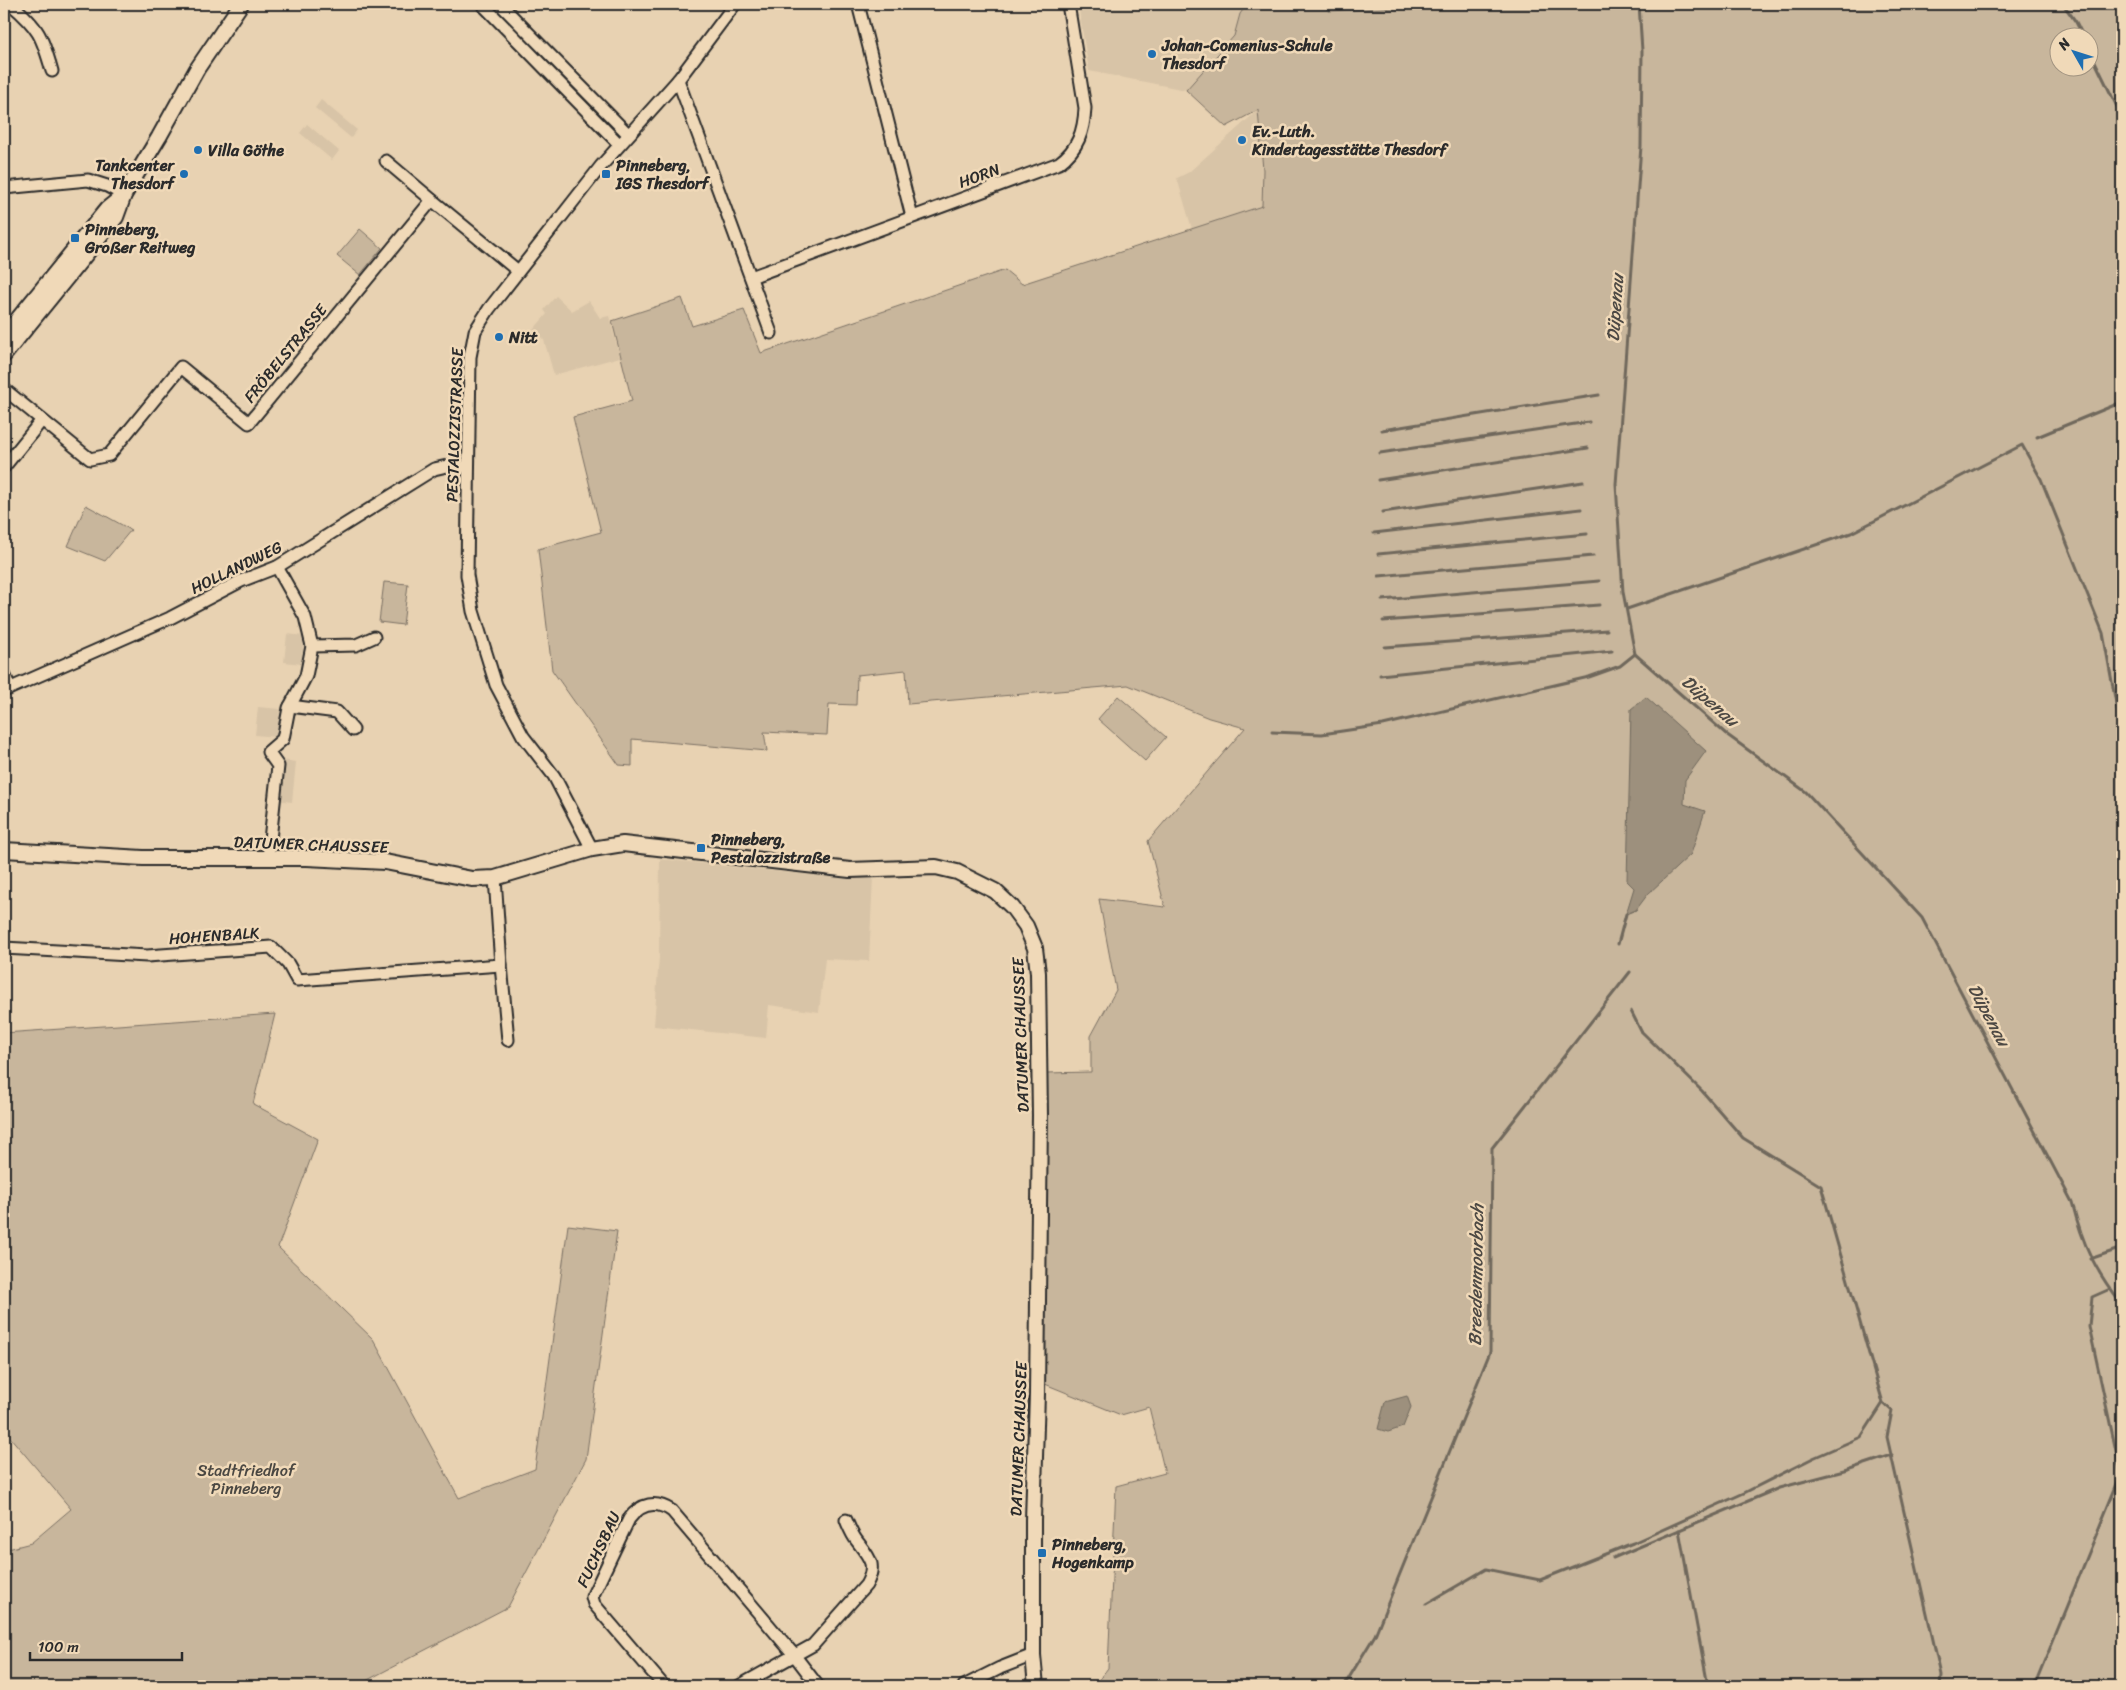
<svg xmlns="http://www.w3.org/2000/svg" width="2126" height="1690" font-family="Sriracha,sans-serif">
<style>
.built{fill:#d8c4a7}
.green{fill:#c8b69c;stroke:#7a7064;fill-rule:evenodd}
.water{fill:#9d907d;stroke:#6f685c}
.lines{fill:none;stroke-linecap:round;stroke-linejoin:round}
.stream{stroke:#6f685c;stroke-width:3}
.minor-casing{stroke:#2b2b2b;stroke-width:15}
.tertiary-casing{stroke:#2b2b2b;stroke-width:18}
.minor{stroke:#f0d9b8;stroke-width:11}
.tertiary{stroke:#f0d9b8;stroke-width:14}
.poi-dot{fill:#1f6fb2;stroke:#f0d9b8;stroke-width:2}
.labels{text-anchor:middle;stroke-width:5;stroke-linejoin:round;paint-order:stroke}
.poi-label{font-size:16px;font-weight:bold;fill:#2b2b2b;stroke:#f0d9b8;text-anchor:start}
.street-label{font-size:16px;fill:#2b2b2b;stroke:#f0d9b8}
.park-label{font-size:16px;fill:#4a4742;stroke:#f0d9b8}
.water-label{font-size:18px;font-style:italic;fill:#4d4944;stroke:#f0d9b8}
</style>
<rect width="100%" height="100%" fill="#e8d2b2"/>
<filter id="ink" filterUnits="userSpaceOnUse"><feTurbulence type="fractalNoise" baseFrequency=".02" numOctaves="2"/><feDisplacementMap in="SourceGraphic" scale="10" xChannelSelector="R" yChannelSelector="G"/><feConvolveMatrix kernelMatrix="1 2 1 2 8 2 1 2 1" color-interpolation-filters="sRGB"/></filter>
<g filter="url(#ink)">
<g class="built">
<path d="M1078,4h169l-7,10 -6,22 -48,54 -97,-19z"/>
<path d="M1321,4h142l-134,7z"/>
<path d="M321,100l36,30 -6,8 -36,-30z"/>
<path d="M1258,110l5,60 -1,36 -70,23 -15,-51 12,-6z"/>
<path d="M307,124l32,27 -7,9 -32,-27z"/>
<path d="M556,296l16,15 17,-10 11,17 9,-2 11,41 -66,18 -10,-35 -11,-10 14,-16 -3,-4z"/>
<path d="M287,634l17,2 -2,28 -18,-2z"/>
<path d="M258,707l22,2 -3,28 -22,-2z"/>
<path d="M281,760l15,2 -4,40 -16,-2z"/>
<path d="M660,859l191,20 22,-2 -4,84 -44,-2 -6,53 -50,-7 -3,33 -112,-12 5,-69z"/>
</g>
<g class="green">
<path d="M1247,4h74l8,7 134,-7h659v1682h-1028l14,-18 8,-182 49,-13 -16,-66 -28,8 -76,-31 1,-311 45,-1v-36l25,-46 -17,-91 66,8 -17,-66 97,-113 -36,-10 -81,-33 -220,19 -2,-34 -49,5 -1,30 -27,-1 -2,31 -63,-3 3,19 -135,-12v27l-13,-1 -67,-95 -14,-121 63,-17 -28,-115 59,-16 -20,-80 70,-23 10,28 52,-16 17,43 244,-83 17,14 240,-78 1,-36 -5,-60 -32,17 -40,-37 48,-54 6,-22zM2058,38h30v30h-30z"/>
<path d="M360,229l22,19 -22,27 -23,-19z"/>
<path d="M86,505l45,25 -26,31 -37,-15z"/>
<path d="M384,582l24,2 -5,41 -24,-3z"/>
<path d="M1118,696l48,41 -21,24 -47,-42z"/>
<path d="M275,1014l-22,90 65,35 -40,108 95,92 86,159 76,-29 33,-244 49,6 -31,228 -78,148 -152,79h-352v-136l27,-7 40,-34 -67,-79v-397z"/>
</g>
<g class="water">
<path d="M1646,697l60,54 -21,29 -1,24 21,7 -14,43 -43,40 -12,16 -10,4 8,-26 -7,-7 4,-172z"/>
<path d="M1407,1396l4,11 -8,20 -15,5 -10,-3 7,-27z"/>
</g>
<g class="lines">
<g class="stream">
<path d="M1639,4l3,47 -1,95 -25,338 7,108 12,62 91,80 80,58 116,126 150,284c11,44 23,68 50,103"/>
<path d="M2063,4l13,18 8,16"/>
<path d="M2088,47l34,70"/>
<path d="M1382,430l217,-35"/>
<path d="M2037,437l85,-35"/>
<path d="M1380,453l209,-31"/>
<path d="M1378,480l210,-32"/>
<path d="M1383,512l200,-30"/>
<path d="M1374,533l207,-24"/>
<path d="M1378,554l209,-20"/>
<path d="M1379,576l214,-20"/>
<path d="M1382,600l217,-19"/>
<path d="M1627,609l224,-76 171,-88 19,34 62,154 19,103"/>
<path d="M1383,621l216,-16"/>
<path d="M1385,647l222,-17"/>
<path d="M1380,675l232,-24"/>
<path d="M1272,732l50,2 61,-9 206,-48 31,-11 15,-12"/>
<path d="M1618,944l8,-30"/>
<path d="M1631,1011l10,20 61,60 41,47 78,48 62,217 9,8 -5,26 54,238 -1,11"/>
<path d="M2090,1259l32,-11"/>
<path d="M1679,1530l29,156"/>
<path d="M1613,1558l166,-70 65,-17 48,-16"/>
<path d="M1426,1604l60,-35 54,11 93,-37 111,-50 69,-35 48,-21 22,-34"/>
<path d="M1349,1679l11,7"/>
<path d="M1344,1686l31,-51 115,-283 2,-204 138,-176"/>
<path d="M2031,1686l6,-6 84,-206 -32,-148 3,-29 18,-8"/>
</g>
<defs>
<g id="minor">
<path d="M11,4c28,24 31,32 41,67"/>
<path d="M482,4l137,140"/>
<path d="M500,4l128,130"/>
<path d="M858,4l54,213"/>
<path d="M678,80l93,253"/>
<path d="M386,161l46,39"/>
<path d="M4,188l84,-8 19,6 17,9"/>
<path d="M751,277l308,-114c19,-14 25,-32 26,-55l-17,-104"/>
<path d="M4,389l86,70 19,-4 72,-88 68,56 183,-223 86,71"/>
<path d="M4,467l38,-47"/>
<path d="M312,646l44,-1 18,-8"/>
<path d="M4,674l6,14"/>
<path d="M4,691l166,-73 71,-37 36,-14 157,-98 13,-3 21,1"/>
<path d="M290,706l47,6 16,18"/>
<path d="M592,849l-38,-73 -31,-40 -27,-51 -23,-74 -6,-36 3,-218 5,-26 14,-22 112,-143 77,-86 57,-76"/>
<path d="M268,858l10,-92 -10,-14 15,-13 6,-31 17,-32 6,-30 -7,-29 -28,-50"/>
<path d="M4,948l143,8 124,-9 17,17 9,16 204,-15 -6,-87"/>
<path d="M501,965l7,75"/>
<path d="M664,1686l-70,-82 -2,-7 37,-78c12,-16 27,-19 43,-8l123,145 23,30"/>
<path d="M739,1686l74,-41 53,-60c11,-20 4,-27 -9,-44 -5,-6 -8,-14 -11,-21"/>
<path d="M964,1686l36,-18 33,-13"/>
</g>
<g id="tertiary">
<path d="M4,336l103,-127 17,-14"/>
<path d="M4,355l112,-138 8,-22 35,-58 38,-68 44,-65"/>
<path d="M4,850l139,8h164l78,4 87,17 23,-1 97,-29 31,-5 227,26 86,-3 21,5 38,19 17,16 14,19 9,22 3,25 2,142 -3,279 -4,126v135l3,31"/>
</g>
</defs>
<use href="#minor" class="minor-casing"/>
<use href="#tertiary" class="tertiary-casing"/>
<use href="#minor" class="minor"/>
<use href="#tertiary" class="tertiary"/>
</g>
</g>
<g class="poi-dot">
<circle cx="1152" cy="54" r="5"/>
<circle cx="1242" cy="140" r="5"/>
<circle cx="198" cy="150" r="5"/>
<circle cx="184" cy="174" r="5"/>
<rect x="601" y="169" width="10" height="10" rx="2.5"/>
<rect x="70" y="233" width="10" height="10" rx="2.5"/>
<circle cx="499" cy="337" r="5"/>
<rect x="696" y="843" width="10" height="10" rx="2.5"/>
<rect x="1037" y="1548" width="10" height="10" rx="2.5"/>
</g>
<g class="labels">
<g class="poi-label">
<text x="1162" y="51">Johan-Comenius-Schule<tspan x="1162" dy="18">Thesdorf</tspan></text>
<text x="1252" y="137">Ev.-Luth.<tspan x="1252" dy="18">Kindertagesstätte Thesdorf</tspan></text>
<text x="208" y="156">Villa Göthe</text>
<text x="174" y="171" text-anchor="end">Tankcenter<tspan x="174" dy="18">Thesdorf</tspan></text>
<text x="616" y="171">Pinneberg,<tspan x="616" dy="18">IGS Thesdorf</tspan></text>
<text x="85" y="235">Pinneberg,<tspan x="85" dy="18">Großer Reitweg</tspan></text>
<text x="509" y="343">Nitt</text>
<text x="711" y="845">Pinneberg,<tspan x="711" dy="18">Pestalozzistraße</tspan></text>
<text x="1052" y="1550">Pinneberg,<tspan x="1052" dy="18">Hogenkamp</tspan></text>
</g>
<g class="street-label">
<text transform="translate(979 175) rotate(-20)" y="6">HORN</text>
<text transform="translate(285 353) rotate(-51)" y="6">FRÖBELSTRASSE</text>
<text transform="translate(454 425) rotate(-88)" y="6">PESTALOZZISTRASSE</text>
<text transform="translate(236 567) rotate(-26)" y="6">HOLLANDWEG</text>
<text transform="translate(311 844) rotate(2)" y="6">DATUMER CHAUSSEE</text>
<text transform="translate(214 935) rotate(-4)" y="6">HOHENBALK</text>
<text transform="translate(1020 1035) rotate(-92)" y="6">DATUMER CHAUSSEE</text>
<text transform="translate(1018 1439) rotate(-88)" y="6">DATUMER CHAUSSEE</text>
<text transform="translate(598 1549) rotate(-65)" y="6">FUCHSBAU</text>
</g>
<g class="park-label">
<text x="246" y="1476">Stadtfriedhof<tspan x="246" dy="18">Pinneberg</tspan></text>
</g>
<g class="water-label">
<text transform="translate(1615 308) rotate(-86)" y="6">Düpenau</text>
<text transform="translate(1710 701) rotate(41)" y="6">Düpenau</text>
<text transform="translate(1989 1015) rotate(62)" y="6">Düpenau</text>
<text transform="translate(1476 1275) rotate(-89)" y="6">Breedenmoorbach</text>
</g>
</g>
<rect width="2126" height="1690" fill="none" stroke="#f0d9b8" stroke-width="20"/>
<rect x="10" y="10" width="2106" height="1670" fill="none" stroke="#2b2b2b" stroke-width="2" filter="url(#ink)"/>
<g transform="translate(2074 52) rotate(309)"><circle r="24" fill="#f0d9b8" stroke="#a19380"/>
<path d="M0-4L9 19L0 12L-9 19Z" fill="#1f6fb2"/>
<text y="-8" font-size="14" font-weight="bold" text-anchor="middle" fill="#2b2b2b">N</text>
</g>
<path d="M30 1652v8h152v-8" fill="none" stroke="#2b2b2b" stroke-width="2.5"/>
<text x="38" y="1652" font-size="15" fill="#2b2b2b" stroke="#f0d9b8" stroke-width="4" paint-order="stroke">100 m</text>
</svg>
